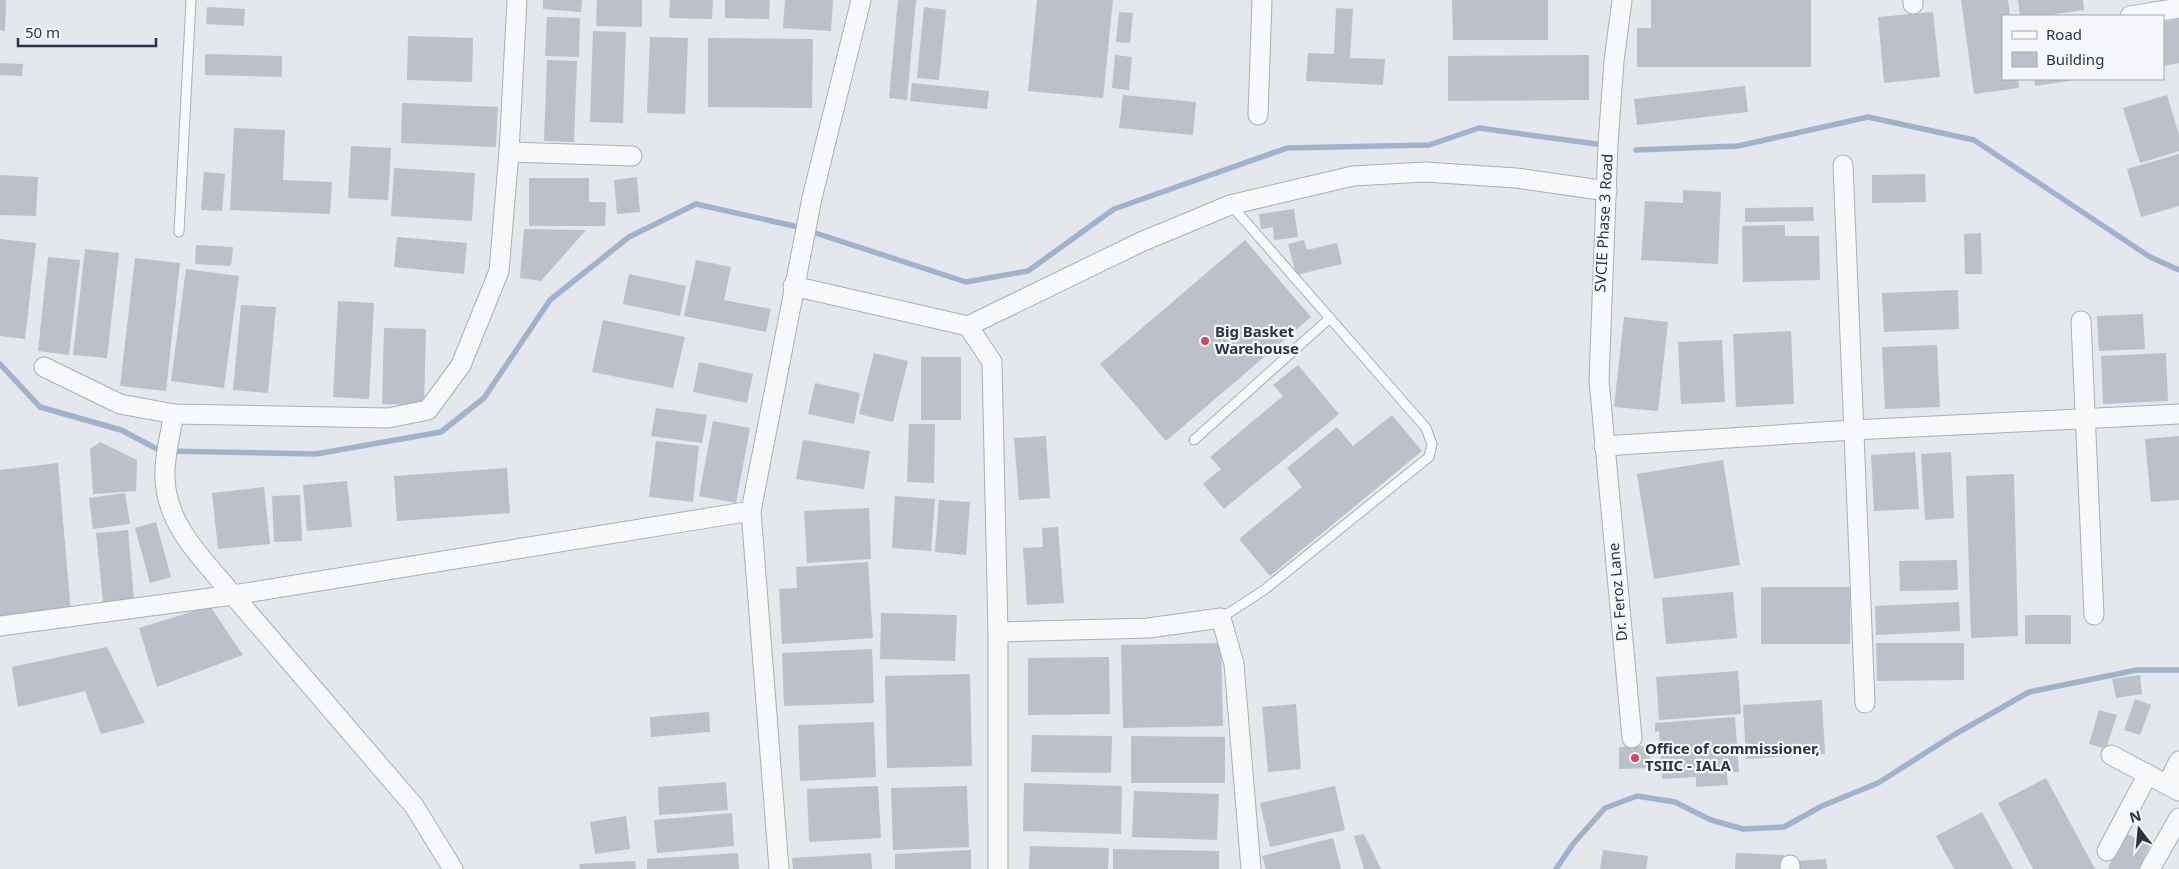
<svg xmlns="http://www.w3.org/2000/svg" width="2179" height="869" font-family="'Noto Sans',sans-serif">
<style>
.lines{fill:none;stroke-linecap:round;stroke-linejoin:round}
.stream{stroke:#9fb4cc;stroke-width:5.5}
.building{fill:#bbc0ca}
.service-casing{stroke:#a9aeb7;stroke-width:11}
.minor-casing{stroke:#a9aeb7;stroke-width:21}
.service{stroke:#f7f8fa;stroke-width:9}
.minor{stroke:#f7f8fa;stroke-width:19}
.poi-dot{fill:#d1495b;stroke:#f4f6f9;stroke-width:2}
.labels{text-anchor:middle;stroke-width:4.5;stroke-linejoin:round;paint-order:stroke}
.street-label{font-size:15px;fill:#2b3445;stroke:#f4f6f9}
.poi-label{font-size:15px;font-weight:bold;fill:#2b3445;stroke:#f4f6f9;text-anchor:start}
</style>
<rect width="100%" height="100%" fill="#e4e7ec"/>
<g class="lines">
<g class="stream">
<path d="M1636,150l102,-4 130,-29 106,23 176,117 29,13"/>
<path d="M0,364l40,43 81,23 40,21 155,3 125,-22 43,-34 66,-98 79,-63 67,-33 98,22 172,56 62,-11 86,-62 173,-61 142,-3 50,-17 117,16"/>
<path d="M1556,869l17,-25 32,-36 32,-12 38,6 36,18 32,9 41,-2 38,-21 56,-23 74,-47 77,-44 108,-22h42"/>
</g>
</g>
<g class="building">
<path d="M0,0h6l-1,31 -5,-1z"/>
<path d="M543,0h39l-1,12 -38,-3z"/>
<path d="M597,0h45v27l-46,-1z"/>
<path d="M670,0h43l-1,19 -43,-1z"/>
<path d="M725,0h45l-1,19 -44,-1z"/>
<path d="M785,0h48l-2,31 -48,-3z"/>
<path d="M898,0h18l-9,100 -18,-2z"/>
<path d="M1037,0h76l-10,98 -75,-7z"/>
<path d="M1452,0h96v40h-95z"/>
<path d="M1651,0h160v67h-174v-39h14z"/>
<path d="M1961,0h47l2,16h-7v63h15l1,9 -45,6z"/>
<path d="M2018,0h65l1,10 -43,6h-21z"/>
<path d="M207,7l38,2 -1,17 -38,-2z"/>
<path d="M924,7l22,3 -7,70 -22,-2z"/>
<path d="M1336,8l17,1 -3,49 35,1 -2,26 -77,-4 2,-28 26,1z"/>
<path d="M1119,12l14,1 -3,30 -14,-1z"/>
<path d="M1933,12l7,65 -56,6 -6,-66z"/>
<path d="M547,17l33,1 -1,39 -34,-1z"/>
<path d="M2179,19v44l-16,3v-44z"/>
<path d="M593,31l33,1 -3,91 -33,-1z"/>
<path d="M408,36l65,2 -1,44 -65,-2z"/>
<path d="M650,37l38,1 -3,76 -38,-1z"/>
<path d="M708,38l105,1 -1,69 -104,-1z"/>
<path d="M205,54l77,2v21l-77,-2z"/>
<path d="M1115,55l17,2 -3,33 -17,-2z"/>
<path d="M1589,55v45l-141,1v-45z"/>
<path d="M547,60l30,1 -3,81 -30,-1z"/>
<path d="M0,63l23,1 -1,12 -22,-1z"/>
<path d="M2034,79h40v1l-39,6z"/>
<path d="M912,83l77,8 -2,18 -77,-8z"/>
<path d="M1745,86l3,26 -111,13 -3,-26z"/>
<path d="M1123,95l73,7 -3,33 -74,-7z"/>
<path d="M2167,95l12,40v16l-39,12 -17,-55z"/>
<path d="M402,103l96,4 -2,40 -95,-4z"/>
<path d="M234,128l51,2 -2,50 49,2 -2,32 -100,-4z"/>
<path d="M351,146l40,2 -3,52 -40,-2z"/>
<path d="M2179,154v52l-38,11 -14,-48z"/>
<path d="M394,168l81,5 -3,48 -81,-5z"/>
<path d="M204,172l21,2 -3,37 -21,-1z"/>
<path d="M1925,174l1,28 -54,1v-28z"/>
<path d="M0,175l38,2 -2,39 -36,-1z"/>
<path d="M637,177l3,35 -23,2 -3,-34z"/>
<path d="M529,178h60v24h17l-1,24h-76z"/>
<path d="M1683,190l38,2 -3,72 -77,-4 4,-59 38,2z"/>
<path d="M1813,207l1,14 -69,1v-14z"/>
<path d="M1294,209l4,28 -24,3 -1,-13 -12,2 -2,-15z"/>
<path d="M1785,225v11h34l1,44 -77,2 -1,-56z"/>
<path d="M524,229l62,1 -45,51 -21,-3z"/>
<path d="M1981,233l1,41h-17l-1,-40z"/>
<path d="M397,237l70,6 -3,31 -70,-7z"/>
<path d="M0,239l36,4 -11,96 -25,-3z"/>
<path d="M1245,240l66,77 -145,124 -66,-77z"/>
<path d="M1304,240l3,10 30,-7 5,21 -46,11 -8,-31z"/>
<path d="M196,245l37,2 -2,19 -36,-2z"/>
<path d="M85,249l34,4 -12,105 -34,-3z"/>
<path d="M48,257l32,3 -11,95 -31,-4z"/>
<path d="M135,258l45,5 -14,128 -46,-5z"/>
<path d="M696,260l35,7 -7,33 47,9 -5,23 -82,-16z"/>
<path d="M186,269l53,7 -15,112 -53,-7z"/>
<path d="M629,274l57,12 -6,30 -57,-12z"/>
<path d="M1958,290l1,39 -75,3 -2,-39z"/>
<path d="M338,301l36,2 -5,96 -36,-2z"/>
<path d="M241,305l35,2 -8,86 -35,-3z"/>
<path d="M2143,314l2,35 -46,2 -2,-35z"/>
<path d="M1624,317l44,5 -10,89 -44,-4z"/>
<path d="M603,320l82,17 -12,51 -81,-16z"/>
<path d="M384,328l42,1 -2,76 -42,-1z"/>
<path d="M1791,331l3,73 -58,3 -3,-73z"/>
<path d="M1722,340l3,62 -44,2 -3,-62z"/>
<path d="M1937,345l3,62 -55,2 -3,-62z"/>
<path d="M874,353l34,8 -15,61 -34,-8z"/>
<path d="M2166,353l2,48 -65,3 -2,-48z"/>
<rect x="921" y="357" width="40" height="63"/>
<path d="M699,362l54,12 -6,29 -54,-11z"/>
<path d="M1298,365l41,49 -115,95 -21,-25 18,-15 -11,-12 73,-61 -10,-11z"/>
<path d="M815,383l45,10 -6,31 -46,-10z"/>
<path d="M656,408l51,7 -5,28 -51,-7z"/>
<path d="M1392,415l30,36 -152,125 -31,-37 63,-52 -15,-19 50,-41 16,19z"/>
<path d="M713,421l37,7 -14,75 -37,-7z"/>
<path d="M909,424h26l-1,59 -27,-1z"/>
<path d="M1046,436l4,62 -31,2 -5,-62z"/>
<path d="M2179,436v64l-28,2 -6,-63z"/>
<path d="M803,440l67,11 -6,38 -68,-10z"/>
<path d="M656,441l43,5 -6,56 -44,-5z"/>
<path d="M100,442l37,18 -1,31 -43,3 -3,-45z"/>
<path d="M1915,452l4,57 -45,2 -3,-56z"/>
<path d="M1951,452l3,66 -29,2 -4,-66z"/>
<path d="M1723,460l17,105 -86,14 -17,-105z"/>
<path d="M58,463l13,149 -71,10v-152z"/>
<path d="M507,468l3,45 -113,8 -3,-45z"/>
<path d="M2014,474l4,162 -47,2 -5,-162z"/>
<path d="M347,481l5,46 -45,4 -4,-46z"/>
<path d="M264,487l6,57 -52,5 -6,-56z"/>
<path d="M125,493l5,31 -37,5 -4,-31z"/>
<path d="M300,495l2,46 -28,1 -2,-46z"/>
<path d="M895,496l40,3 -4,52 -39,-3z"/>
<path d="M939,500l31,2 -4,53 -31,-3z"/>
<path d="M869,508l2,51 -64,4 -3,-52z"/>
<path d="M156,522l15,55 -21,6 -15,-55z"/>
<path d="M1058,527l6,76 -37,2 -4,-57 20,-1 -1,-19z"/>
<path d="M128,530l6,69 -31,3 -7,-69z"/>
<path d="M1957,560l1,30 -58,1 -1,-30z"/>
<path d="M868,562l5,76 -91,6 -3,-55 18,-1 -1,-21z"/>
<rect x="1761" y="587" width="89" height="57"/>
<path d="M1733,592l4,46 -71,6 -4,-46z"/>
<path d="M1959,602l1,29 -84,4 -1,-29z"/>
<path d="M210,606l33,49 -86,32 -18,-59z"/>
<path d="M881,613l76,2 -2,46 -75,-2z"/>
<rect x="2025" y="615" width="46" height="29"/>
<path d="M1221,643l2,83 -100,2 -2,-83z"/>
<path d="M1876,643h88v37l-87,1z"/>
<path d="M107,647l38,76 -44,11 -16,-43 -67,16 -6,-40z"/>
<path d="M872,649l2,54 -90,3 -2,-53z"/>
<path d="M1109,657l1,57 -82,1v-57z"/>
<path d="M1738,671l3,43 -82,6 -3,-43z"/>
<path d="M970,674l2,92 -85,2 -2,-92z"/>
<path d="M2140,675l2,19 -26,4 -4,-19z"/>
<path d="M2135,699l16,6 -11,30 -16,-5z"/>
<path d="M1822,700l3,54 -79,5 -3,-54z"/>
<path d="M1296,704l5,65 -33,3 -6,-65z"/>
<path d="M2099,710l18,5 -11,34 -17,-5z"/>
<path d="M709,712l1,20 -59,5 -1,-20z"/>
<path d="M1735,717l4,55 -12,1 1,12 -32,2v-10l-34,2 -3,-48 -4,1v-9z"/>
<path d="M874,722l2,55 -76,4 -2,-56z"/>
<path d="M1032,735l80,1 -1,37 -80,-1z"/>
<path d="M1131,736l94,1v46h-94z"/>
<path d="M1650,746l1,22 -32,1v-22z"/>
<path d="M2046,778l49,91h-62l-35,-66z"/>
<path d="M726,782l2,28 -69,5 -1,-28z"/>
<path d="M1024,783l98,3 -1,48 -98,-3z"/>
<path d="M878,786l3,52 -72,4 -2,-53z"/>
<path d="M967,786l2,61 -76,3 -2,-62z"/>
<path d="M1335,786l10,44 -75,17 -10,-44z"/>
<path d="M1134,791l85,3 -2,46 -85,-3z"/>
<path d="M1982,812l31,57h-59l-18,-33z"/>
<path d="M732,813l2,33 -77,7 -3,-33z"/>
<path d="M626,816l4,33 -35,5 -5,-32z"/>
<path d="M2125,833l25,12 -11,24h-29l-2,-1z"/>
<path d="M1364,834l17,35h-17l-10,-33z"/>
<path d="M1333,838l8,31h-75l-4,-13z"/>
<path d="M1030,846l79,2 -1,21h-79z"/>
<path d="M1113,849l106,2v18h-106z"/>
<path d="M971,850v19h-76v-15z"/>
<path d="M1603,850l45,6 -2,13h-46z"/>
<path d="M738,853l1,16h-92v-10z"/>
<path d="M871,853l1,16h-79l-1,-11z"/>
<path d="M1736,853l48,2v14h-49z"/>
<path d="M1826,859l1,10h-32v-8z"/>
<path d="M635,861l1,8h-56l-1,-5z"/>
</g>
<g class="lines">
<defs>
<g id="service">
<path d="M179,232l12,-232"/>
<path d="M1194,440l136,-122"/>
<path d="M1221,618l43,-28 165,-133 3,-13 -6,-16 -195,-223"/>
</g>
<g id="minor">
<path d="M1622,0l-8,61 -6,83 -9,236 33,358"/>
<path d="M1913,0v4"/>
<path d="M2130,16l49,-8"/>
<path d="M1258,115l4,-115"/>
<path d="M509,152l123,4"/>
<path d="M1843,165l22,538"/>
<path d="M793,286l175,40 173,-84 89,-37 123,-29 72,-4 91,6 91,13"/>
<path d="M2081,321l13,294"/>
<path d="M968,326l24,36 6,270v237"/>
<path d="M44,367l76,37 54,10 214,4 40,-8 33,-45 38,-94 10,-119 8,-152"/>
<path d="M174,414c-4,21 -10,44 -9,65 2,48 39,81 68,116l518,-84"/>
<path d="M1604,446l249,-16 326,-16"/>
<path d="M0,626l233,-31 181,211 39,63"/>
<path d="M998,632l150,-4 73,-10 13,46 17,205"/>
<path d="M2111,755l68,36"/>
<path d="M2167,785l12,-24"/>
<path d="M2107,851l41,-77"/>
<path d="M1790,865v4"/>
<path d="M779,869l-28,-358 61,-313 49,-198"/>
<path d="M2150,869l29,-51"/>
</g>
</defs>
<use href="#service" class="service-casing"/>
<use href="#minor" class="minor-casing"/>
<use href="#service" class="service"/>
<use href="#minor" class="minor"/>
</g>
<g class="poi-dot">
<circle cx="1205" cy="341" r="5"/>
<circle cx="1635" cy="758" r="5"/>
</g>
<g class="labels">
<g class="street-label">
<text transform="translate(1604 223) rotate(-87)" y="5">SVCIE Phase 3 Road</text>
<text transform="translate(1618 592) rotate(-95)" y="5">Dr. Feroz Lane</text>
</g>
<g class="poi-label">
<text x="1215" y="337">Big Basket<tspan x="1215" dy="17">Warehouse</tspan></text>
<text x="1645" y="754">Office of commissioner,<tspan x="1645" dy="17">TSIIC - IALA</tspan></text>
</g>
</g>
<rect x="2002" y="15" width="162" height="65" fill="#f4f6f9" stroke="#a4a8b1"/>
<rect x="2012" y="31" width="25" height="8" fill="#f7f8fa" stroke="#a4a8b1"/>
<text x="2046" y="40" font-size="15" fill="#2b3445">Road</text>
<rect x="2012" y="52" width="25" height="15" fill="#bbc0ca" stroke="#a4a8b1"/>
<text x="2046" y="65" font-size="15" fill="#2b3445">Building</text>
<g transform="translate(2139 829) rotate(344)" stroke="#f4f6f9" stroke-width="4" paint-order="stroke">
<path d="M0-4L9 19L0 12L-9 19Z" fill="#2b3445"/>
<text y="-8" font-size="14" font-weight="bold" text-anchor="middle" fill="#2b3445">N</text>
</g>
<path d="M18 38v8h138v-8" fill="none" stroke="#2b3445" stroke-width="2.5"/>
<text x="25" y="38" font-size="15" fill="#2b3445" stroke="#f4f6f9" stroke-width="4" paint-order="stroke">50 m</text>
</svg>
